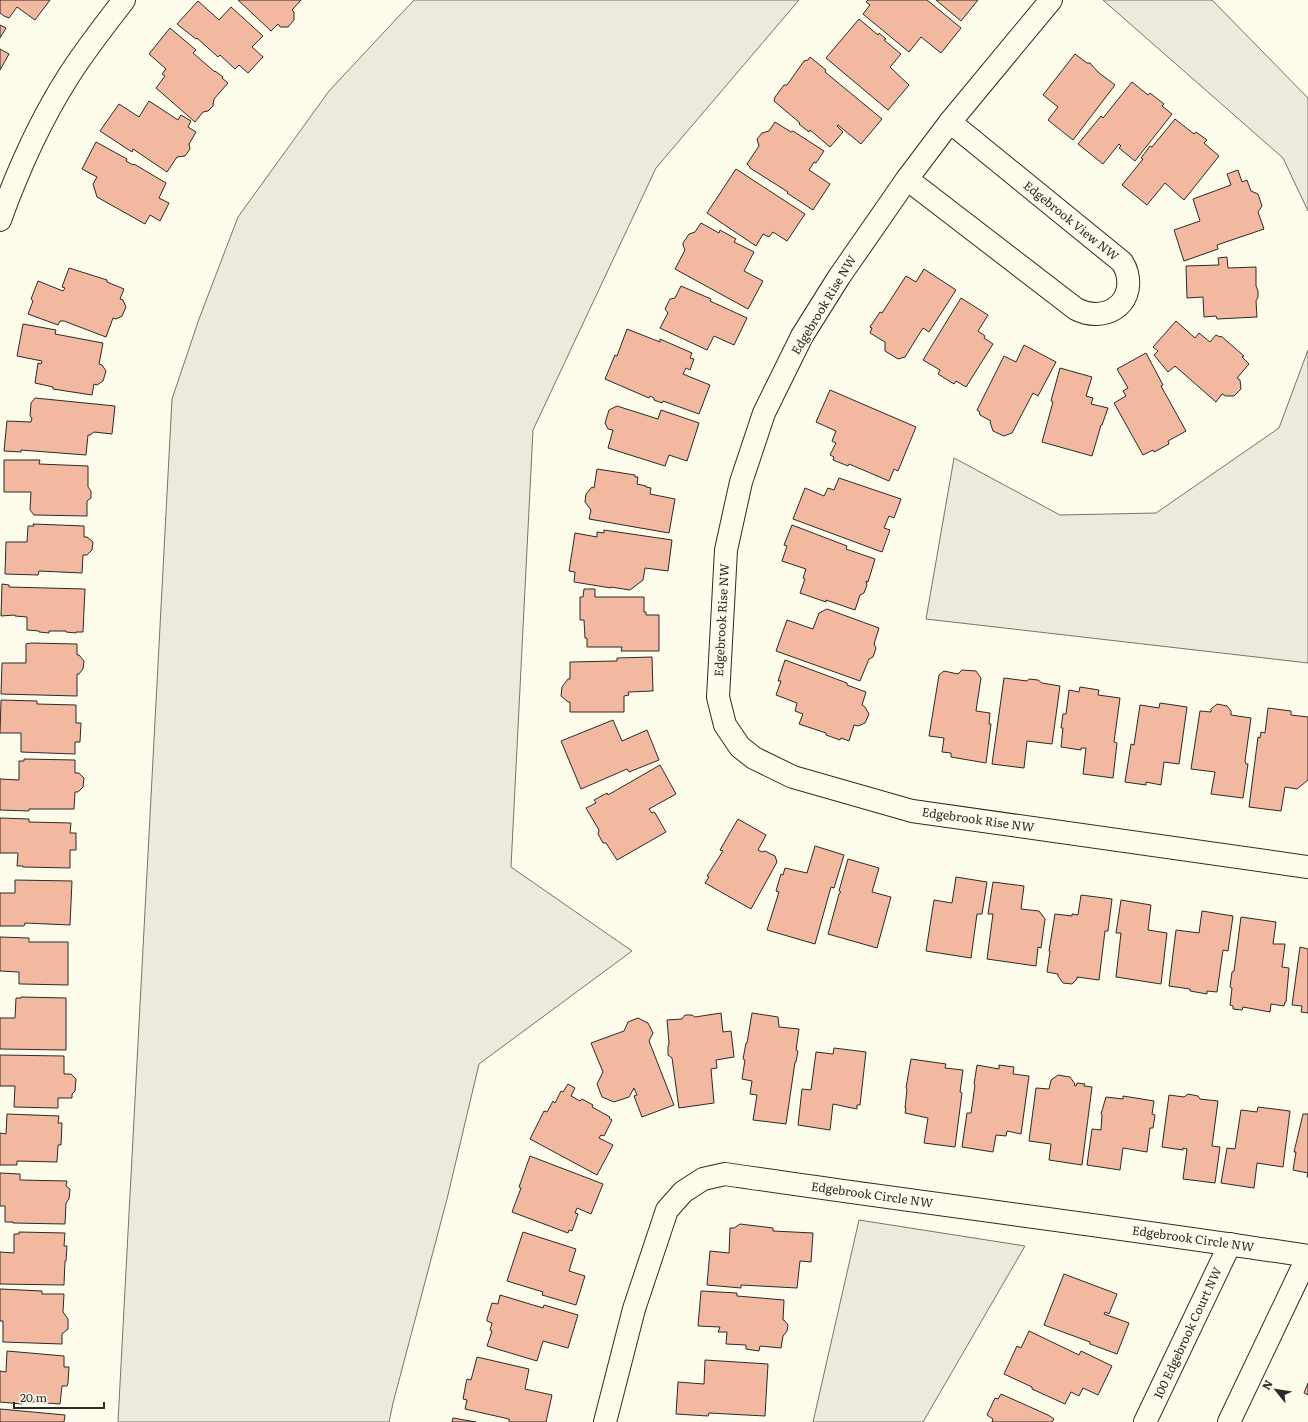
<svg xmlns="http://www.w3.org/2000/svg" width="1308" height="1422" font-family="Literata,serif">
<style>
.green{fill:#ecebdb;stroke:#74746e}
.building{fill:#f2b8a0;stroke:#2b2b2b}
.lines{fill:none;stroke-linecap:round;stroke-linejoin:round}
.minor-casing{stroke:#2b2b2b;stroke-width:24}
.minor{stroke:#fdfbea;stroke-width:22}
.labels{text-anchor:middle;stroke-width:3;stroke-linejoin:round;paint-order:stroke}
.street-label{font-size:12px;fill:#2b2b2b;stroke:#fdfbea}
</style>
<rect width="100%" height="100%" fill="#fdfbea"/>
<g class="green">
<path d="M414,0h385l-143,168 -123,262 -22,437 121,84 -153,113 -32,135 -54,204 -4,19h-271l54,-1023 27,-80 39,-102 91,-126z"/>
<path d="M1103,0h109l96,98v113l-25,-53z"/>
<path d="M1308,350v313l-382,-44 28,-161 106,57 96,-2 123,-85z"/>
<path d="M859,1220l166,26 -102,176h-110z"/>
</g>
<g class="building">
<path d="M0,0h50l-15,20 -18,-13 -8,11 -5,-2 -4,-3z"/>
<path d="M238,0h63l-9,10 2,2v8l-6,7h-8l-2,-3 -7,7z"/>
<path d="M868,0h59l34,28 -20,25 -20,-16 -12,15 -46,-38 7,-9 -4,-3z"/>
<path d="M936,0h42l-17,21z"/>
<path d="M198,1l21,19 12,-13 32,29 -11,11 11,10 -15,16 -9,-8 -4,4 -15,-14 -2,2 -21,-19 -1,1 -19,-15z"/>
<path d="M859,19l19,16 1,-2 7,6 -2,1 17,14 -11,13 19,18 -21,25 -62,-52z"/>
<path d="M0,25l6,3 -6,10z"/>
<path d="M170,28l26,22 -3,3 22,19v-1l8,6 -1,1 6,5 -14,16 -1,7 -5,5 -5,1 -8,10 -39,-34 9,-12 -3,-2 4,-5 -17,-15z"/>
<path d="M0,49l9,5 -9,16z"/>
<path d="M1075,54l12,9h3l8,9 17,13 -42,55 -25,-20 10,-13 -15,-12z"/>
<path d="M810,57l16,13 -1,2 57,47 -21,25 -23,-19 -1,1 6,6 -13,15 -20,-17 -1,2 -10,-8 1,-1 -26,-22 1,-4 9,-12h3l17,-24 4,-1z"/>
<path d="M1132,82l16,13 2,-2 14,11 -2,2 10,8 -37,47 -16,-13 2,-2 -2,-2 -16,20 -25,-20 23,-28 2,2z"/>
<path d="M149,101l29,19 3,-5 10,6 -3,6 8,5 -7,12 1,5 -5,7 -8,1 -10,15 -34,-23 -1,3 -32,-21 19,-27 20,13z"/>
<path d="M1175,119l19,15 2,-2 11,8 -3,3 15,13 -35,44 -19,-17 -18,22 -25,-20 21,-26 -2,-1 9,-12 2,1z"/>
<path d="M775,122l16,10 2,-1 31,20 -8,12 -2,-1 -5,8 21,14 -17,26 -26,-17 1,-1 -38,-24v-1l-3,-3 12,-18 -2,-7 5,-6 7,-2z"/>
<path d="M96,142l31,17 -1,2 7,4 1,-1 32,19 -7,15 10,5 -9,18 -10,-6 -5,9 -48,-27 -4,-13 4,-7 -15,-8z"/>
<path d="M736,169l69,45 -18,27 -14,-9 -4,5 -6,-3 -7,12 -49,-33z"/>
<path d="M1238,170l4,12 5,-2 4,11 7,3 4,12 -4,6 6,17 -47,16 1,4 -34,12 -10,-31 26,-9 -7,-22 38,-14 -4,-11z"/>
<path d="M701,223l18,10 1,-3 16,9 -2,3 20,10 -10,19 19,10 -15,28 -73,-40 10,-19 -2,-5v-2l6,-9 6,-2z"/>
<path d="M1227,257l1,11 28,-1v19l2,5v6l-2,4 1,16 -40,2 -1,-3 -12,1 -1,-20 -16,1 -1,-32 33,-1 -1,-7z"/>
<path d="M69,268l38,12v2l17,7 -4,10 3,1 3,7 -4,9 -6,3 -3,-1 -7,19 -42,-16h-4l-2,4 -30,-11 5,-13 -2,-2 7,-18 25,10 2,-3 -3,-1z"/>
<path d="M924,269l32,21 -27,42 -6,-4 -18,29 -7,2 -13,-8v-9l-15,-9 2,-5 -2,-1 10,-15 2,1 24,-37 10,6z"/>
<path d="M681,286l30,13 -1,2 37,17 -13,27 -20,-9 -7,14 -47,-22 8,-15 -3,-4 5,-10 5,-1z"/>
<path d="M961,298l27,17 -10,16 7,5 -1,2 9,6 -27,43 -10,-6 -2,3 -16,-10 2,-4 -17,-10z"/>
<path d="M1176,321l19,17 4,-5 11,9 6,-7 4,2 1,-1 23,20 -2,1 7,7 -12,14 3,2 1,9 -7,7h-8l-4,-2 -6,8 -41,-36 -7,6 -14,-17 4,-4 -5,-4z"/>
<path d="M23,324l33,6 -1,4 48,9 -4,21 3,1 4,6 -3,10 -6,4 -3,-1 -2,11 -39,-6v-2l-18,-4 3,-20 3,1 1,-3 -25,-5z"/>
<path d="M627,329l33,13v-3l32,14 -2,5 4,1 -4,11 -4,-2 -3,6 27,11 -11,29 -36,-13 -1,2 -8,-3v-2l-4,-2 -1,2 -44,-19 10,-24 2,1z"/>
<path d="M1024,345l32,17 -18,34 -5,-3 -21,40 -8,3 -11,-5 -3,-9 1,-1 -11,-6 -1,-4 -2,-1 27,-54 12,6z"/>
<path d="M1146,353l17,32 -2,1 25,45 -18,10 1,3 -15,8 -1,-2 -10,5 -29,-52 12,-7 -3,-5 5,-3 -11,-19z"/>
<path d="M1060,368l32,9 -6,19 7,2 -2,6 17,4 -6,17h-1l-9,31 -50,-14 11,-40 -2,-1z"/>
<path d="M830,390l86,37 -18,44 -4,-2 -5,12 -40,-17 -1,2 -15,-6 1,-3 -4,-2 6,-12 -4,-2 4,-10 -20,-9z"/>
<path d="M35,398l80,8 -3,28 -18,-2 -4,3h-2l-2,20 -65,-5v2l-17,-1 3,-30 24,1 1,-4 -2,-2 1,-13z"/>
<path d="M617,406l41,13 3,-9 38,13 -12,38 -18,-6 -4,11 -57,-18 5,-18 -5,-1 -3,-6 4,-13z"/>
<path d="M4,460h36l-1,4 49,2v21l3,4v7l-4,3v15l-53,-1 -4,-5 1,-18h-27z"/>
<path d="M597,469l38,6v2h3l-1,7 9,2v1l5,1 -1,6 25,5 -6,34 -80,-14 2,-9 -6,-8 1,-8 6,-7 2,1z"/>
<path d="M839,478l62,21 -7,19 -5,-2 -5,12 6,2 -8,22 -89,-33 12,-31 19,8 4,-8 6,2z"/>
<path d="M33,524l51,2v11h3l6,5 -1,8 -5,5h-4l-1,18 -43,-2 -1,4 -33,-1 1,-32h21l1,-16h6z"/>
<path d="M792,525l55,21 -1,3 29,10 -7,23 -2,-1 1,4 -3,8 -4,2 -5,15 -29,-10v2l-26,-9 5,-14 -2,-1 3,-9 -24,-8 5,-15 -3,-1z"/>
<path d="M604,530l68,10 -4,31 -23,-3 -2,12 -13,10 -19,-3v1l-37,-6 1,-10 -6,-1 6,-38 22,4v-5l7,1z"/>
<path d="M2,584l7,1v2l76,2 -2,43h-7v1l-10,-1v-1h-17v2l-10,-1v-1l-12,-1v-13l-12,-1v-1l-14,1z"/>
<path d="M584,589h11v8h49v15h2v3h13v36h-38l1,-4h-35v-9h-2l-1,-18h-4v-23h3z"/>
<path d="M827,609l52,19 -5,16 2,4 -3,9 -4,2 -9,22 -84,-30 11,-31 26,9 6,-16z"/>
<path d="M31,643l46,1v11h2l5,6 -1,8 -4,5h-2v22l-76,-2 1,-31h24v-19z"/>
<path d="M652,657l1,34 -25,1 1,3 -5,1v16h-54v-10h-2l-7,-6 1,-9 6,-8h2v-17l47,-1v-3z"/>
<path d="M785,660l62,23v2l19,7 -4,13 3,2 4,7 -4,9 -7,3 -4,-1 -5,16 -8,-3 -1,2 -14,-5v-2l-27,-9 4,-10 -8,-3 2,-8 -21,-8 5,-14h-3z"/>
<path d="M962,670l14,1 5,7 -5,33 14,2 -1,11h2l-5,39 -35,-6v-4l-9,-1 2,-14 -15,-2 10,-61 5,-4 14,3z"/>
<path d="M1004,678l23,3 2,-2 9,1 4,3 18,3 -8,58 -25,-3 -3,27 -32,-4z"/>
<path d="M1080,687l19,3 -1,5 22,3 -6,44 3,1 -4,35 -30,-4 3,-26h-5v2l-20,-3 2,-19h-2l2,-14h3l3,-24 10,2z"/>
<path d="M1,700l36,1v3l39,1v18h5l-1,19h-5v12l-54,-2v-19h-21z"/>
<path d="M1160,703l27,4 -8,57 -15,-2 -3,23 -15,-3v3l-21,-3 6,-38 3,1 6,-40 19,3z"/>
<path d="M1217,704l10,2 4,5v4l20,3 -6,43 1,3h2l-5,34 -32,-4 4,-22 -24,-3 9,-58 11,1v-3z"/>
<path d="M1268,708l23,3v4l17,2v63l-11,9 -12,-2 -4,24 -32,-4 9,-70 2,1 1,-6 4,1z"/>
<path d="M613,720l9,21 25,-11 12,30 -30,12 -2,-3 -46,20 -20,-48z"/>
<path d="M24,759l51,1v13h4l5,5 -1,9 -5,5h-3l-1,17h-45v2l-29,-1v-31l19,1v-19h5z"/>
<path d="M660,765l16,29 -27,15 3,4 2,-1 1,1 11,19 -49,28 -11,-17h-3l-5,-9 1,-4 -13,-22 10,-5 -2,-3 13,-7 1,2z"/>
<path d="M0,818l29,1v3l42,1 -1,10h6v17h-6v18l-47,-1v-1h-6l1,-13h-18z"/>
<path d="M738,819l28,16 -8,15 4,2 3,-1 10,5 2,6 -26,47 -46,-26 4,-6 -2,-1 16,-25 -3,-1z"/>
<path d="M815,846l29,9 -10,33 -3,-1 -16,57 -48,-14 12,-38 -3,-1 5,-17 2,1 2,-7 22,5z"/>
<path d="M848,859l31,9 -7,24 19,5 -14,51 -49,-14 11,-40 2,-2 -2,-1z"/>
<path d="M956,877l31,5 -5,32h-5l-6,44 -45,-7 8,-51 18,3z"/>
<path d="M15,880l57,1 -2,44 -45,-2 -1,3h-24v-33h15z"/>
<path d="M993,882l31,4 -3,23 18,2 6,8 -4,29 -3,-1 -2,19 -49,-7 6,-45h-5z"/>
<path d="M1081,895l31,4 -4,32h-3l-6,49 -22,-3v2l-5,5 -9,-1 -5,-7v-2l-11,-2 3,-21h-1l6,-37 17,2v-2l6,1z"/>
<path d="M1121,900l30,5 -3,25 19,3 -6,51 -45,-7 5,-44h-5z"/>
<path d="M1202,911l31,5 -5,35 -5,-1 -6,42 -10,-1v3l-17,-3v-2l-21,-3 7,-56 23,3z"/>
<path d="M1241,917l35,5 -3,22h12l-3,23 7,1 -3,34h-1l-1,4 -13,-2 -1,8 -27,-5 -1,3 -9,-1v-3l-3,-1 2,-17 -2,-1 2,-15 2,-1z"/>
<path d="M0,937l29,1v4h39v43l-46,-1h-3v-12l-19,-1z"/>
<path d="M1300,947l8,2v64l-7,-1 1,-6 -10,-1z"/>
<path d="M21,997l45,1v52l-66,-1v-31h15l1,-20h5z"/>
<path d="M721,1013l2,19 8,-1 3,26 -18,3 1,8 -6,1 3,34 -35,5 -7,-50 -4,-3v-8l1,-4 -2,-23 15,-1 3,-4h7l3,2z"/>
<path d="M752,1013l26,4 1,10 20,2 -3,21 2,1 -2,11h-1l-9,62 -33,-4 4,-25 -7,-1 2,-13 -10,-2 3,-19 -2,-1 3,-16h1z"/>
<path d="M638,1018l10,5 5,10 -4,8 25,64 -32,12 -8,-21 3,-1 -3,-7 -5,9 -15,5 -12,-5 -5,-13 6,-12 -12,-29 33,-12 4,-9z"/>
<path d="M834,1048l32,4 -6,53h-3v4l-24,-5 -3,26 -32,-5 4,-36 9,1 5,-38 17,2z"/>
<path d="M0,1055l64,1v18h7l5,5 -1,12 -3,3v4h-14v10l-44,-1 1,-21h-15z"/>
<path d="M911,1059l35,5 -1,4 18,2 -3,22 2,1 -7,54 -31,-4 4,-25 -23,-5 1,-5h-1l2,-19 -1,-1z"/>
<path d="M977,1065l22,4v-4l15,2 -1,7 16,2 -8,58 -14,-3 -1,5 -10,-1 -3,17 -31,-5 5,-34h4l4,-28 -1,-1z"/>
<path d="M1058,1075l12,2 5,7 -1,1 2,1 1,-3 8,1 -1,2 8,1 -10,78 -33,-5 2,-16 -22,-3 7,-53 13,1 2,-9z"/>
<path d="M568,1084l7,4 -4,8 9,5 2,-2 11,6 -1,2 18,10 -1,1 3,2 -8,16 -3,-1 -2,3 14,7 -16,30 -67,-36 14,-28 3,1 6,-11 2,2 6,-12 2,1z"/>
<path d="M1188,1094l10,2 2,3 18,2 -6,45 8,1 -5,36 -32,-4 4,-30 -4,-1v2l-21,-3 7,-52 15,2z"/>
<path d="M1123,1096l31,5 -2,13 3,1 -2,13h-3l-3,24 -24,-4 -3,22 -33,-5 5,-36 9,1 1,-15 -1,-1 5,-17 17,2z"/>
<path d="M1258,1107l32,4 -7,56 -26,-4 -3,25 -33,-5 6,-35 8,1 6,-39 16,2z"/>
<path d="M7,1114l52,2 -1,7h4l-1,22h-3l-1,17 -40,-1v4h-17v-32l6,1z"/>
<path d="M1303,1114h5v63h-1l1,-4 -15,-3 3,-18h-2z"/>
<path d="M530,1156l73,28 -12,30 -14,-6 -2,5 3,1 -6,17 -3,-1 -1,3 -56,-21 9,-24 -2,-1z"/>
<path d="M0,1173l20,1v6l47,1 -1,5 4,3 -1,10 -3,4 -1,21 -52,-1v-1h-8v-16h-5z"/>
<path d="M740,1224l33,4v3l40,2 -2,29 -11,-1 -3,27 -56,-3v3l-34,-3 3,-34 19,2 1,-25h4z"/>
<path d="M19,1232l46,1 -1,13h3l-1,15h-1l-1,24 -64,-1v-32l14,1v-19h5z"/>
<path d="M523,1232l53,17 -7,22 16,5 -9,29 -34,-10 1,-3 -36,-11z"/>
<path d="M1064,1274l53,20 -8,20 -4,-2 -1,2 25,9 -12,31 -27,-10v-2l-46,-17z"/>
<path d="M0,1289l42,2v3h22l-1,18 5,7v10l-6,5v10l-59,-2v-21h-3z"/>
<path d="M701,1291l36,2v3l47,4 -1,20h1l4,5 -1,6 -4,5 -2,12 -21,-2 -1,5 -13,-2v-4l-20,-1 1,-12h-9l2,-5 -22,-1z"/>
<path d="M500,1295l43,13 1,-3 34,10 -10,33 -25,-7 -6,20 -50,-15 5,-15 -2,-1 2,-7 -5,-2v-2l5,-16 6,1z"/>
<path d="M1029,1331l50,24 2,-4 31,15 -14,29 -15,-7 -4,8 -8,-4 -6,12 -33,-15v-2l-28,-13 13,-28 4,2z"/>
<path d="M7,1351l57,5v11h5l-1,16 -1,3h-5l-2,18 -38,-3v3l-22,-2v-31l6,1z"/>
<path d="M477,1357l52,12 -4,20 27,6 -6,27h-37v-3l-44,-10 2,-9 -4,-1 3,-16 1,-4 4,1z"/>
<path d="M705,1360l63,4 -3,52 -56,-3 -1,3 -32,-2 2,-32 26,2z"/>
<path d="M1308,1383v12l-4,-2z"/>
<path d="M1001,1394l47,21 6,4 -2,3h-60l1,-3 -6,-4 8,-17 3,1z"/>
<path d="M0,1409l65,6 -1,7h-64z"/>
<path d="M453,1418l23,4h-24z"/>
</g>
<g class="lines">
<defs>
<g id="minor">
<path d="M1051,0l-101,122 -43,57 -68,98 -37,59 -38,77 -23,69 -15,68 -8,147 7,28 15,22 14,11 39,19 119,34 396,56"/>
<path d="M907,179l169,130c27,14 59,-3 51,-36 -1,-4 -3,-8 -5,-11l-172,-140"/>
<path d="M0,220c18,-50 40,-99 68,-143 17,-27 37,-52 56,-77"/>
<path d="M605,1422l29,-113 33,-99 16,-18 20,-13 22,-5c194,29 389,52 583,82"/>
<path d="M1145,1422l85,-178"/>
<path d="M1229,1422l79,-166"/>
</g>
</defs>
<use href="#minor" class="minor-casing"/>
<use href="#minor" class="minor"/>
</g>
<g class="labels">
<g class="street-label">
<text transform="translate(1071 221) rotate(39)" y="4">Edgebrook View NW</text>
<text transform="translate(824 305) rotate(-59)" y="4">Edgebrook Rise NW</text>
<text transform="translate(722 620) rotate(-87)" y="4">Edgebrook Rise NW</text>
<text transform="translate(978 820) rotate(8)" y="4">Edgebrook Rise NW</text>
<text transform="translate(872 1195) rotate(8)" y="4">Edgebrook Circle NW</text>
<text transform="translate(1193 1239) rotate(8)" y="4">Edgebrook Circle NW</text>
<text transform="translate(1188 1333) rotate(-65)" y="4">100 Edgebrook Court NW</text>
</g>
</g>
<g transform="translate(1276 1390) rotate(300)" stroke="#fdfbea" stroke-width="3" paint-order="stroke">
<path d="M0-3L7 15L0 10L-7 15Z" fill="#2b2b2b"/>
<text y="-6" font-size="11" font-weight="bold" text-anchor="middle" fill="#2b2b2b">N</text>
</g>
<path d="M14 1402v6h90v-6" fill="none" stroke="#2b2b2b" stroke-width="2"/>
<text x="20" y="1402" font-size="12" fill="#2b2b2b" stroke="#fdfbea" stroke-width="3" paint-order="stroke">20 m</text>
</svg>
